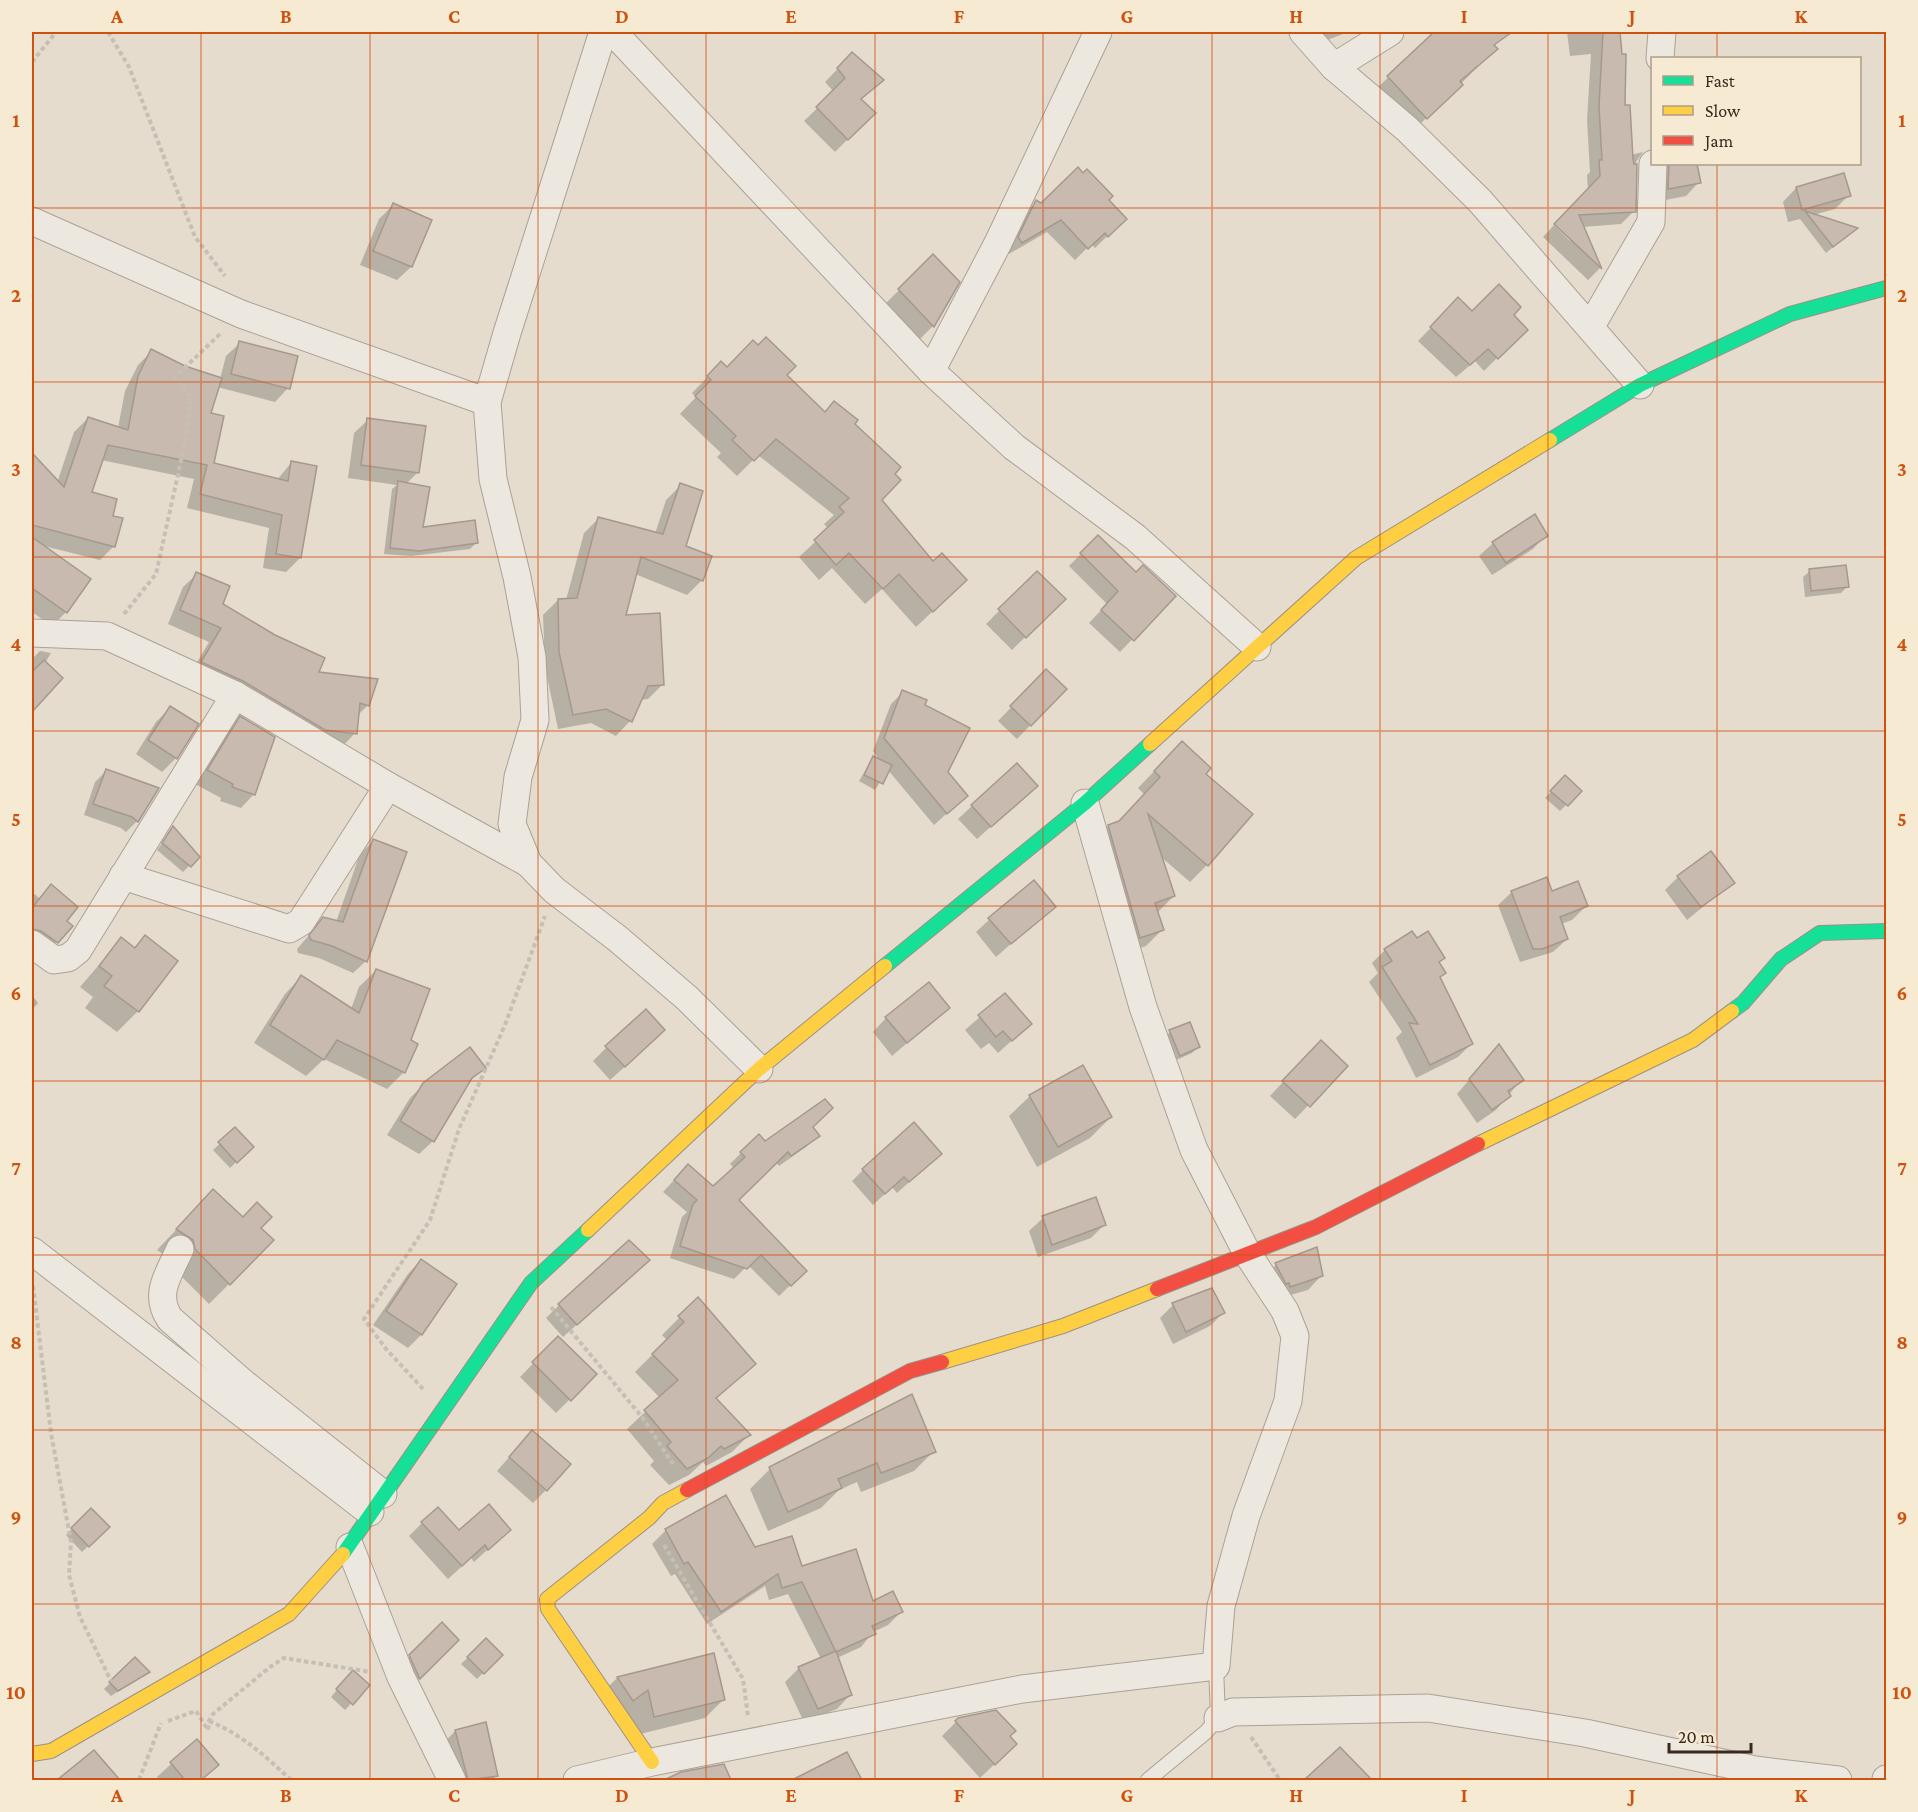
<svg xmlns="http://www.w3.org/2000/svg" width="1918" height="1812" font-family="'Crimson Pro',serif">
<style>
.shadow{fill:#0003}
.building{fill:#c9baaf;stroke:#a6988d;stroke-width:1.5}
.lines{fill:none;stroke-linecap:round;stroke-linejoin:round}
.lane-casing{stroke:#aaa197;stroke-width:16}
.street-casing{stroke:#aaa197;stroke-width:29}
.fast-casing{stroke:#9a9186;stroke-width:16}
.slow-casing{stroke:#9a9186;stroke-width:16}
.jam-casing{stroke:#9a9186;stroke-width:16}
.path{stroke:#c6bfb6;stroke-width:4;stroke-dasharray:4.5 3;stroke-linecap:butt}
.lane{stroke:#ede8df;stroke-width:14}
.street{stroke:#ede8df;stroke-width:27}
.fast{stroke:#16e098;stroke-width:14}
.slow{stroke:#ffcf43;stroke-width:14}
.jam{stroke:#f24e42;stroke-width:14}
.grid{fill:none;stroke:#ce520f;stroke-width:1.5;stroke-opacity:0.55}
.neatline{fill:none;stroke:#ce520f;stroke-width:2}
.grid-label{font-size:20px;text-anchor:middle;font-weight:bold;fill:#ce520f}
</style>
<rect width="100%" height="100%" fill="#e5dcce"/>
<g class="shadow">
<path d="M1311,32h37l-31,12z"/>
<path d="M1436,32h11l4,4 5,-4h34l8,9 -5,5 3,3 -83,82 -38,-41z"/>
<path d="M1567,32h51l5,75 8,48 12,-3 -7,10 -2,49 -13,13 -39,3 18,41 -12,12 -45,-43 11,-12 16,16 18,-51 -1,-15 3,-3 -3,-52 4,-66 -21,2z"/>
<path d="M852,54l17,38 -9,8 14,13 -39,39 -31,-31 30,-29 -9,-10z"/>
<path d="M1652,164h43l4,18 -13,14 -31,6z"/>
<path d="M1796,188l53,7 -14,14 -22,6 42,14 -29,24 -26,-34 -12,3 -5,-20z"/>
<path d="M1107,200l18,19 -30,29 -4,-4 -16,16 -28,-28 -38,22 -3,-4 17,-35 13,-13 6,3z"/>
<path d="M393,205l37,15 -19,47 -14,13 -37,-15 19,-46z"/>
<path d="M933,257v69l-13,13 -35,-35z"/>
<path d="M1458,300l14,13 40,2 14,14 -42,42 -9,-10 -19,16 -38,-36z"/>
<path d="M240,343l48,45 -13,14 -58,-15 -8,27 3,50 65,16 14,-17 9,95 -14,14 -23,-4 6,-40 -82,-20 7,-29 -93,-19 -11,33 21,24 3,29 -14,14 -60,-15 49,35 -23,32 -14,14 -20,-14v-157l25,28 17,-51 14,-14 30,10 7,-37 13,-26 14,-14 33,17 35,11 6,-23z"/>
<path d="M721,363l6,6 58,6 39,38 10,-10 19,21 27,76 69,96 -33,31 -34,-38 -17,15 -33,-36 -13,12 -20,-23 30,-28 -5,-5 10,-9 -76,-60 -21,21 -20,-19 4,-4 -41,-39 16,-17 -4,-4z"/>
<path d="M368,420l50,52 -12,12 15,45 56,13 -7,7 -59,7 -27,-2 8,-65 5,-4 -49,-7 6,-45z"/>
<path d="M681,485l3,62 18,33 -15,15 -52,-21 -11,43 39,67 -15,15 -8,1 -10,21 -14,15 -25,-13 -33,6 -13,-62 -2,-52 15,-15h8l18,-67 15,-15 56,16 11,-34z"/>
<path d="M1546,535l-13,14 -41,26 -13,-19 14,-13z"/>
<path d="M1098,537l38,37 38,22 -54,56 -31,-29 18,-19 -38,-38z"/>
<path d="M1810,571l37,16 -6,6 -36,4 -2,-20z"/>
<path d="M1037,573l27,26 -52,51 -26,-26z"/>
<path d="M197,574l24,31 95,68 52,32 -11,11 -2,17 -13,14 -153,-71 20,-34 -41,-18 15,-37z"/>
<path d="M40,651l11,2 -6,10 16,15 -29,31v-50z"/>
<path d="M1046,671l19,18 -48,50 -19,-18z"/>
<path d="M903,692l20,14 23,67 20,23 -32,29 -46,-55 -13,20 -16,-9 14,-23 9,5 -9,-12 18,-47z"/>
<path d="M170,708l26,17 -20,33 -14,14 -26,-18 20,-32z"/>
<path d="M241,718l13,76 -13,14 -21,-7 1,-3 -26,-14 32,-52z"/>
<path d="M1166,759l38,15 3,91 -17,17 -30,-26 14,40 -17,17 5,17 -16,16 -23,8 -31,-111 16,-17 10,-3 27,-28 -7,-7z"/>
<path d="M106,771l51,17 -20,33 -11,11 -5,-4 -37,-13 11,-33z"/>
<path d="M1559,783l21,8 -20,20 -15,-13z"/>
<path d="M1022,799l-45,40 -19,-20 14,-13z"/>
<path d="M173,829l25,28 -15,15 -26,-22z"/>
<path d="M373,841l-7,120 -13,12 -34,-15 -21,-5 -1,-4 26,-30 13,3 24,-68z"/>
<path d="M1678,877l55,5 -46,38 -22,-30z"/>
<path d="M51,886l14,35 6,5 -28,30 -11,-7v-57l7,6z"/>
<path d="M1512,892l40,1 34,13 -14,14 -11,4 6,15 -14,13 -33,10 -22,-57z"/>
<path d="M1053,907l-57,50 -20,-25 14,-13z"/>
<path d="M145,937l31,24 -38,50 -21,21 -32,-24 8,-11 -13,-10 41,-48 12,10z"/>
<path d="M1385,950l53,13 6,10 -5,5 32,66 -13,13 -42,21 -20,-40 6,-6 -33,-50 9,-9 -6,-10z"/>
<path d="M376,970l33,71 -5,31 -17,17 -63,-30 -18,17 -52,-33 31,-49 16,-17 50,32 8,-22z"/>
<path d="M32,995l6,8 -6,7z"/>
<path d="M1005,995l25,29 -32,29 -9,-10 -8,6 -16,-19z"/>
<path d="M948,1008l-56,48 -19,-24 13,-14z"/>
<path d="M1170,1032l28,15 -6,6 -18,8 -10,-23z"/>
<path d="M650,1044l-40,36 -17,-19 14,-14z"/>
<path d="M1307,1056l39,10 -51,53 -25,-23z"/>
<path d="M1486,1060l36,19 -26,31 -19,13 -20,-29z"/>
<path d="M484,1068l-17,16 -34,57 -14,13 -32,-19 23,-37 14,-14z"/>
<path d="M1030,1096l81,21 -21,21 -53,29 -28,-51z"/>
<path d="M811,1127l7,9 -12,11 -27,19 -3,-4 -39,38 68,71 -26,25 -31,-31 -14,14 -64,-21 12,-41 5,-5 -24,-20 14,-15 36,11 21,-20 -4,-4 28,-28 7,7z"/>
<path d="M235,1129l17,18 -22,21 -17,-18z"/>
<path d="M928,1165l-31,28 -5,-6 -19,18 -21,-24 11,-11z"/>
<path d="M1095,1199l9,26 -13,13 -53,19 -9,-26 14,-13z"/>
<path d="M193,1212l49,7 17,9 -30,56 -20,20 -34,-34 -3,-10 -15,-10z"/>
<path d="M1316,1249l5,27 -13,14 -32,9 -14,-21 14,-13z"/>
<path d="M421,1260v75l-13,13 -35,-23 35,-51z"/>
<path d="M634,1273l-71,64 -17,-19 13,-13z"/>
<path d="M698,1299l56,65 -39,36 34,35 -17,17 -26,14 -3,-4 -14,13 -20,10 -19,-20 4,-4 -27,-32 33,-31 -25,-26 32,-32 -5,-5z"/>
<path d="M1173,1305l50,8 -13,13 -37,18 -13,-26z"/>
<path d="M558,1338l37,36 -39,39 -36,-36z"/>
<path d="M519,1446l27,44 -13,13 -36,-32z"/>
<path d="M934,1451l-20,20 -53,21 -4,-10 -18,8 -18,18 -53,23 -18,-42 20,-20z"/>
<path d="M725,1497l29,52 47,19 71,35 29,9 -13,13 -15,7 -12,15 -24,11 13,37 -13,14 -33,13 -19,-40 14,-14 22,-9 -33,-65 -19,6 -4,-14 -58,38 -32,-50 -4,2 -19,-32 14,-14z"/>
<path d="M91,1510l17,17 -26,25 -16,-17z"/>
<path d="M422,1523l37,9 50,-2 -35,32 -3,-4 -23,21 -39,-43z"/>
<path d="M442,1624l15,16 -43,44 -10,-21z"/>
<path d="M486,1640l15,15 -24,24 -16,-15z"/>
<path d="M712,1655l11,45 -18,18 -69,17 -37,-39 18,-18z"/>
<path d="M135,1659l13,13 -37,24 -7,-7z"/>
<path d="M347,1678l21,8 -23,24 -14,-13z"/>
<path d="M959,1719l49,18 -6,20 -22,21 -38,-42z"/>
<path d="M455,1731l42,44 -5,5h-42l-8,-35z"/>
<path d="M196,1741l21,24 -16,15h-41l-3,-3z"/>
<path d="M1340,1749l30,31h-63l8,-8z"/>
<path d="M94,1752l24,28h-58z"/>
<path d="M845,1755l12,25h-60l1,-1z"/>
<path d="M723,1766l6,14h-62l1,-1z"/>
</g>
<g class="building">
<path d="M1434,32h78l-18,13 4,4 -38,32 3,4 -36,34 -40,-43z"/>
<path d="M1603,32h17l2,22h4l-1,51h5l3,54 1,5h3l-1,48 -57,3 23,54 -48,-45 46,-48 -1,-16h3l-3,-54z"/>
<path d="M852,52l32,28 -23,19 15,14 -28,27 -32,-33 29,-29 -8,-10z"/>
<path d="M1669,164h28l4,19 -33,6z"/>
<path d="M1078,167l5,6 4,-4 26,27 -4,4 18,19 -19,18 -3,-4 -17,16 -27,-29 -39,23 -4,-6 18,-37 5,3z"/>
<path d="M1844,173l7,23 -49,14 -6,-23z"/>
<path d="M393,203l39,17 -20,47 -39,-16z"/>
<path d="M1805,211l53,17 -25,19z"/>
<path d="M933,254l27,28 -26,45 -36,-38z"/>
<path d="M1499,284l22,23 -7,8 14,15 -30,29 -10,-10 -18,16 -40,-38 28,-30 14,14z"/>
<path d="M766,337l30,29 -9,9 38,37 9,-11 24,19 -3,4 46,43 -6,7 6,6 -19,20 51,61 9,-8 25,27 -34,32 -34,-38 -16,15 -34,-36 -13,12 -22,-25 30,-28 -5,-5 10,-9 -73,-59 -22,22 -22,-21 4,-4 -41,-40 16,-16 -4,-4 14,-15 6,6 26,-27 5,5z"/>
<path d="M239,341l59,15 -8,33 -59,-15z"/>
<path d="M151,349l34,17 37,12 -11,35 13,3 -10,47 74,18 3,-20 26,5 -16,92 -25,-4 6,-39 -82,-21 7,-29 -99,-20 -16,47 25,7 -4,17 10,2 -8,29 -83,-22v-72l32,34 24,-70 40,13 10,-54z"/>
<path d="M367,418l59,8 -7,47 -58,-8z"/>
<path d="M398,481l32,6 -7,40 52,-7 3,23 -59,8 -29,-3z"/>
<path d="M680,483l23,8 -17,55 26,10 -9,25 -62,-24 -15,58 34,-2 4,72 -16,1 -16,36 -26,-13 -33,6 -14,-63 -1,-53 19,-1 21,-81 65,17z"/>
<path d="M1535,514l13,22 -42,27 -14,-21z"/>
<path d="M1098,535l38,37 7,-7 33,31 -42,45 -33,-31 17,-19 -38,-38z"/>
<path d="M32,537l59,42 -24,34 -35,-25z"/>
<path d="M1846,565l3,22 -38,4 -2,-22z"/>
<path d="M1037,571l29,28 -40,39 -28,-29z"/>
<path d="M196,572l34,14 -7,18 52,31 50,23 -6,14 59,7 -9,27 -9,-3 -3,31 -32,-4 -82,-49 -42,-19 20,-34 -41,-18z"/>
<path d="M44,660l19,18 -31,34v-40z"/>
<path d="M1046,669l21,20 -36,37 -21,-20z"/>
<path d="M902,690l25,10 -2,5 45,23 -22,44 20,24 -21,18 -63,-76z"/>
<path d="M170,706l29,18 -22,35 -29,-19z"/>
<path d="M240,716l35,21 -20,58 -23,-8 1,-3 -26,-14z"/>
<path d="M1182,741l29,27 -5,6 47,40 -45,52 -60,-52 27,82 -20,7 9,27 -24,8 -32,-113 11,-4 41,-44 -6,-6z"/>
<path d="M873,756l19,9 -9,19 -19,-9z"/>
<path d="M1017,763l21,23 -47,41 -20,-22z"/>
<path d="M106,769l53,19 -21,34 -6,-5 -39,-13z"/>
<path d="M1565,775l17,16 -14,15 -18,-15z"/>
<path d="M173,826l27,31 -9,10 -29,-24z"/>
<path d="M373,839l34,13 -40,110 -35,-16 -21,-6 -2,-5 14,-18 20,5z"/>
<path d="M1711,851l24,32 -34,24 -24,-31z"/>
<path d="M1547,877l5,14 26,-10 10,25 -28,11 8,22 -26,10h-9l-22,-58z"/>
<path d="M1034,880l22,27 -45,37 -23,-26z"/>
<path d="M51,884l27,23 -11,14 6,5 -15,17 -17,-12 -9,-2v-21z"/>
<path d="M1412,931l5,7 11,-7 17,27 -6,4 7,11 -6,4 33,67 -43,21 -21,-42 9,1 -36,-57 10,-6 -8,-12z"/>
<path d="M145,935l33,26 -39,51 -35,-26 8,-10 -13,-10 22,-29 14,11z"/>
<path d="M376,969l54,20 -19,51 7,4 -13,29 -68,-33 -13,20 -54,-35 31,-50 58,38z"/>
<path d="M929,982l21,26 -43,35 -22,-26z"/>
<path d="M1005,993l27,31 -20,17 -9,-10 -7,6 -18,-22z"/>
<path d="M646,1009l19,21 -40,37 -20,-21z"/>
<path d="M1190,1022l10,25 -20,9 -11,-26z"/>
<path d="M1321,1040l27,26 -38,41 -28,-26z"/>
<path d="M1499,1044l25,36 -16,11 3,5 -19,14 -23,-31z"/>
<path d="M470,1047l16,21 -14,10 -38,64 -34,-21 23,-38z"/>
<path d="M1083,1065l29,52 -54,30 -29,-52z"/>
<path d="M825,1099l8,9 -20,19 7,9 -29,20 -3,-4 -49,48 68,71 -16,15 -30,-31 -14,14 -67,-23 13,-42 4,-4 -23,-20 14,-16 25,22 32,-29 -5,-5 19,-18 6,7z"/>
<path d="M914,1122l28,32 -33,28 -5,-5 -19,17 -23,-25z"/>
<path d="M235,1127l19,20 -17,16 -19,-21z"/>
<path d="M213,1189l30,28 14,-15 15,15 -11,11 13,12 -44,45 -35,-36 -2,-9 -17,-11z"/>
<path d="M1096,1197l10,28 -54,20 -10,-29z"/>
<path d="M629,1240l21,20 -73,65 -19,-21z"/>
<path d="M1317,1247l6,29 -33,11 -1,-4 -3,1 -11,-21z"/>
<path d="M421,1259l36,25 -35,51 -36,-24z"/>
<path d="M1212,1288l13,25 -39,19 -14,-29z"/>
<path d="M698,1297l58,67 -40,34 35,37 -27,14 -3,-3 -13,12 -21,11 -20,-23 4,-4 -27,-32 34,-30 -26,-26 32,-32 -6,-6z"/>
<path d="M558,1336l39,38 -26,27 -39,-39z"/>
<path d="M912,1394l24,58 -55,21 -4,-10 -39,16 4,9 -54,24 -19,-45z"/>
<path d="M532,1430l39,34 -24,27 -38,-34z"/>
<path d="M726,1495l29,52 37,-11 10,30 54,-17 17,52 20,-10 10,21 -31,14 4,8 -40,18 -34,-70 -20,6 -4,-14 -57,38 -33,-50 -4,2 -19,-35z"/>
<path d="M489,1504l22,26 -23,20 -3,-5 -23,21 -41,-44 17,-15 21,23z"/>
<path d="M91,1508l19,19 -21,20 -18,-19z"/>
<path d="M442,1622l17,18 -39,39 -11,-24z"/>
<path d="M486,1638l17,17 -19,19 -17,-17z"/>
<path d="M836,1651l16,44 -34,14 -20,-42z"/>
<path d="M714,1653l11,47 -71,17 -6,-27 -15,11 -16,-24z"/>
<path d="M135,1657l15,15 -32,19 -9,-9z"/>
<path d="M353,1670l17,15 -17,20 -17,-16z"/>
<path d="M996,1710l20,21 -6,5 7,8 -22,21 -40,-44 3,-3z"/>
<path d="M486,1722l12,54 -30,4 -13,-50z"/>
<path d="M197,1739l22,26 -18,15h-16l-15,-18z"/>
<path d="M1340,1747l32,33h-68z"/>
<path d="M94,1750l26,30h-63z"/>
<path d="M847,1752l15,28h-70z"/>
<path d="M724,1764l7,16h-67l17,-8z"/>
</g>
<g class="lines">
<defs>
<path id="lane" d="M1148,1780l58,-48 12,-14 -2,-52"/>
<g id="street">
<path d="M603,32l-96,301 -20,69 6,77 24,98 15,80 3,63 -17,57 -6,47 16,39 26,27 64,49 69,59 72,71"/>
<path d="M613,32l318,339 83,76 121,90 122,110"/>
<path d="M1303,32l31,35 73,62 73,72 160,184"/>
<path d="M1660,58l2,-26"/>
<path d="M1334,67l56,-35"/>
<path d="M32,221l209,93 246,88"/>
<path d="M1591,326l60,-104 2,-58"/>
<path d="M931,371l67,-128 100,-211"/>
<path d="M32,633l75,3 128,59 153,91 140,77"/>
<path d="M123,876l166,53 12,-7 87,-136"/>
<path d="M32,944l22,16 14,-2 10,-8 157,-255"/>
<path d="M180,1249c-11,25 -27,45 -10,70l72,63 141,112"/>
<path d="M32,1251l338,261"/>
<path d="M350,1547l51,130 51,103"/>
<path d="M1218,1718l15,-6 195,-4 157,25 170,37 83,10"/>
<path d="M577,1780l75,-18 370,-73 194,-23 5,-60 25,-90 42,-115 7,-65 -10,-25 -38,-58 -53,-103 -51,-143 -58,-204"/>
<path d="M1886,1780v-1"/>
</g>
<g id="fast">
<path d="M1550,440l90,-55 150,-71 96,-26"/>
<path d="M885,966l200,-163 65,-59"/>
<path d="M1732,1011l11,-8 38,-44 39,-26 66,-2"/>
<path d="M343,1554l188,-271 57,-53"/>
</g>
<g id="slow">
<path d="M1150,744l206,-186 194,-118"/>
<path d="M1478,1144l215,-104 39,-29"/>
<path d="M588,1230l171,-161 126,-103"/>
<path d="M942,1362l121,-36 94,-37"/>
<path d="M32,1754l19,-3 238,-137 54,-60"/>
<path d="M652,1762l-104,-153 -1,-10 102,-81 14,-15 24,-13"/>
</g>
<g id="jam">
<path d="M1157,1289l159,-62 162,-83"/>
<path d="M687,1490l223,-119 32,-9"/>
</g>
</defs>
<use href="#lane" class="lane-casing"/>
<use href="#street" class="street-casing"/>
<use href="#fast" class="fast-casing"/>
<use href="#slow" class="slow-casing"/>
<use href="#jam" class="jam-casing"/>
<g class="path">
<path d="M108,32l21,35 66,170 30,39"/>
<path d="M32,62l24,-30"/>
<path d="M124,614l32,-40 30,-136 5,-41 -16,-20 45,-43"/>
<path d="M33,1286l18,147 20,109 -2,33 11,42 31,64"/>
<path d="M551,1307l91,110 31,47"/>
<path d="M423,1389l-37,-40 -22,-30 66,-99 29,-91 46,-104 40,-109"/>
<path d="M664,1545l79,134 5,37"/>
<path d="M168,1721l28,-10 12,19 1,-9 4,-7 57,-47 14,-9 87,14"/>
<path d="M209,1721c34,14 56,35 82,59"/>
<path d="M1251,1737l29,43"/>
<path d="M139,1780l22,-57"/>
</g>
<use href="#lane" class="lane"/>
<use href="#street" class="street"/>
<use href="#fast" class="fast"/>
<use href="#slow" class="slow"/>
<use href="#jam" class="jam"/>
</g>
<path class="grid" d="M201,32v1748M370,32v1748M538,32v1748M706,32v1748M875,32v1748M1043,32v1748M1212,32v1748M1380,32v1748M1548,32v1748M1717,32v26M1717,164v1616M32,208h1854M32,382h1854M32,557h1854M32,731h1854M32,906h1854M32,1081h1854M32,1255h1854M32,1430h1854M32,1604h1854"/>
<rect width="1918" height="1812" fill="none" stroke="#f6ead3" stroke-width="66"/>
<rect x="1651" y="57" width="210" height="108" fill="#f6ead3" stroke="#ab9d8b" stroke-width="1.5"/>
<rect x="1663" y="76" width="30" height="9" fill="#16e098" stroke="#ab9d8b" stroke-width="1.5"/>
<text x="1705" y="87" font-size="18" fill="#3a291e">Fast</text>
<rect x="1663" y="106" width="30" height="9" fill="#ffcf43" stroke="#ab9d8b" stroke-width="1.5"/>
<text x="1705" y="117" font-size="18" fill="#3a291e">Slow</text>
<rect x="1663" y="136" width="30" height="9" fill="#f24e42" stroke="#ab9d8b" stroke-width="1.5"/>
<text x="1705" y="147" font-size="18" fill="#3a291e">Jam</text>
<path d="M1669 1743v9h82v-9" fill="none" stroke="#3a291e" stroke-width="3"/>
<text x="1678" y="1743" font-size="18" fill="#3a291e" stroke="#f6ead3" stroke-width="4.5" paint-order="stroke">20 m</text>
<rect x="33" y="33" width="1852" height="1746" class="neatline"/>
<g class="grid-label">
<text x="117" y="23">A</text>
<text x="286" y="23">B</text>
<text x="454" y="23">C</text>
<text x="622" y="23">D</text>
<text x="791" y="23">E</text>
<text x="959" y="23">F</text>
<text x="1127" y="23">G</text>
<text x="1296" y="23">H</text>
<text x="1464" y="23">I</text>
<text x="1632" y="23">J</text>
<text x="1801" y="23">K</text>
<text x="16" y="127">1</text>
<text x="1902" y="127">1</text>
<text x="16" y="302">2</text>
<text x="1902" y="302">2</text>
<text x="16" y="476">3</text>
<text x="1902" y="476">3</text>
<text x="16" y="651">4</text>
<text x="1902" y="651">4</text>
<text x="16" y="826">5</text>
<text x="1902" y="826">5</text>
<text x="16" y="1000">6</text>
<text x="1902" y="1000">6</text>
<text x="16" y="1175">7</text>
<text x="1902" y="1175">7</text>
<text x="16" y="1349">8</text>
<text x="1902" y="1349">8</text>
<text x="16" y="1524">9</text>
<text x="1902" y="1524">9</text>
<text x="16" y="1699">10</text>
<text x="1902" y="1699">10</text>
<text x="117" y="1802">A</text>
<text x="286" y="1802">B</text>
<text x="454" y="1802">C</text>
<text x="622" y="1802">D</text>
<text x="791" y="1802">E</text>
<text x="959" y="1802">F</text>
<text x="1127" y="1802">G</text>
<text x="1296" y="1802">H</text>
<text x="1464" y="1802">I</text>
<text x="1632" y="1802">J</text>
<text x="1801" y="1802">K</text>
</g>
</svg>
